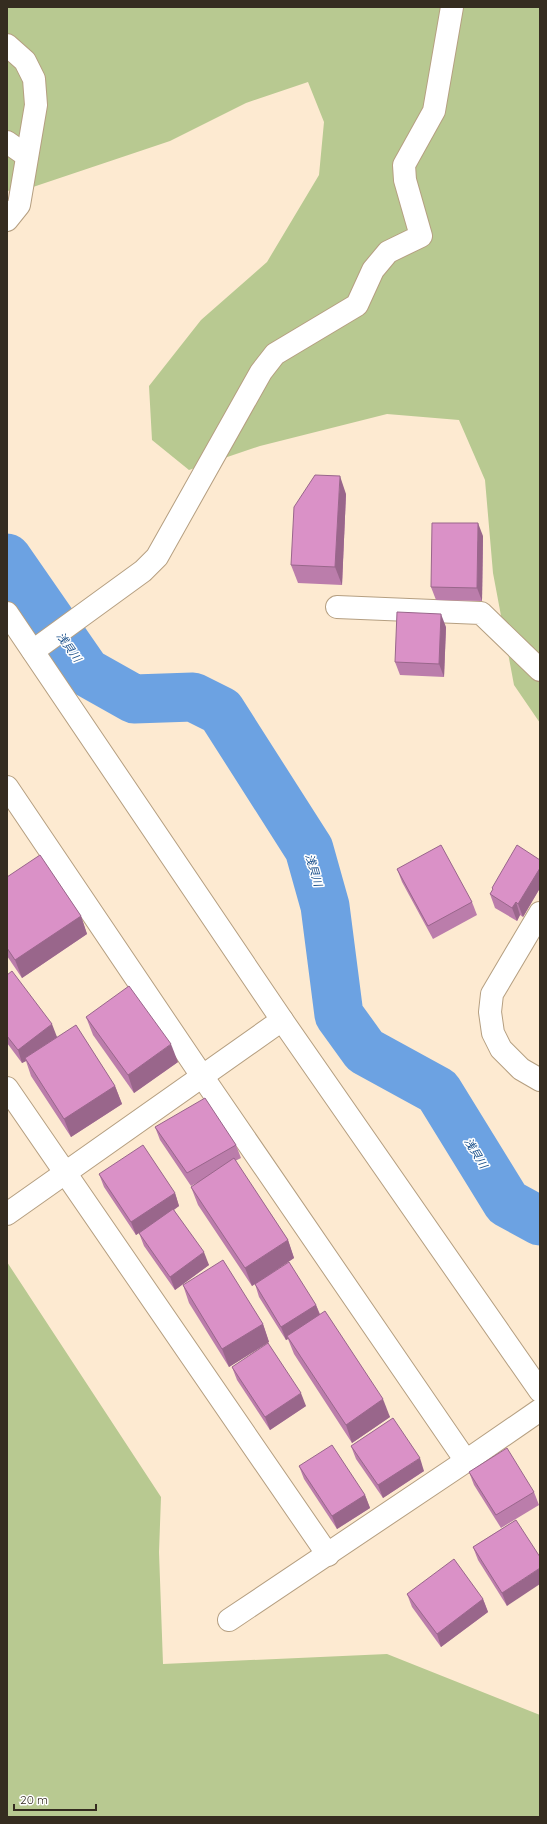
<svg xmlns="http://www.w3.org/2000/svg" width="547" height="1824" font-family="Quicksand,'Noto Sans JP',sans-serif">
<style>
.green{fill:#b8c991}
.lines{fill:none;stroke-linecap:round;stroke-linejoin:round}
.river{stroke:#6ca2e2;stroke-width:49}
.minor-casing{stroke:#b59f81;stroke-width:24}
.minor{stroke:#fff;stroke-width:22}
.wall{fill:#bb7dab}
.shaded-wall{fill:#99668b}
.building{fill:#da91c7;stroke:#99668b}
.labels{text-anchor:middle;stroke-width:3;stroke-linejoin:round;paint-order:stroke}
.water-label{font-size:11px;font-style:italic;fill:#1a508b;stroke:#fff}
</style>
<rect width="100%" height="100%" fill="#fdead1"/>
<g class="green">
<path d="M7,7h533v716l-26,-38 -21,-112 -8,-93 -26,-60 -72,-6 -127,32 -71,24 -37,-30 -3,-54 52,-66 66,-58 52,-87 5,-53 -16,-40 -62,21 -76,38 -137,46 -26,4z"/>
<path d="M7,1262l154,235 -2,55 4,112 224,-10 153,61v102h-533z"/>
</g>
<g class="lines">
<path class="river" d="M7,558l79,114 48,27 59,-2 28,14 88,138 16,57 14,109 26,36 73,40 69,112 33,18"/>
<defs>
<g id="minor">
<path d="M7,45l18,16 9,18 2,26 -17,100 -12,15"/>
<path d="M7,142l20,14"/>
<path d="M337,607l144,6 59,57"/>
<path d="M7,613l275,407 258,371"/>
<path d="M33,651l110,-80 14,-14 104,-185 14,-18 82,-49 16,-35 15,-18 33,-16 -16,-56 -1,-15 30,-54 18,-104"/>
<path d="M7,787l195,289 264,385"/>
<path d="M540,913l-48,81 -2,18 3,21 8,16 20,20 19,11"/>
<path d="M7,1088l321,467"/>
<path d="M7,1214l275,-194"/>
<path d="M229,1620l237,-159 74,-51"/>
</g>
</defs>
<use href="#minor" class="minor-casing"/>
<use href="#minor" class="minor"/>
</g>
<g class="wall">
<path d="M346,494l-4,91 -44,-2 -7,-18z"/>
<path d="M483,536l-1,65 -46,-1 -5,-13z"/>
<path d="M446,627l-2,50 -44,-2 -5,-13z"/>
<path d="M540,860v28l-17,29 -3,-2 -3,6 -22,-13 -5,-14 3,-4 -1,-2z"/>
<path d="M397,869l75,33 5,13 -44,24 -31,-57z"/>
<path d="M7,877l74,39 6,18 -65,44 -15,-22z"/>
<path d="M7,975l50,62 58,49 7,18 -51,33 -40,-61 -5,-15 -4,2 -15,-20z"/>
<path d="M86,1017l92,45 -44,31 -41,-58z"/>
<path d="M155,1127l81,18 5,13 -6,3 53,79 6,18 -23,16 45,31 4,9 70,103 -38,26 -58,-89 -6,-15 -2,1 -27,-43 -4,-13 -3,2 -54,-81 -7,-18 7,-5 -7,4 -31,-46z"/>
<path d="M99,1174l76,19 4,13 -5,4 35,55 -34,25 -31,-44 -5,-13 13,-9 -16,11 -32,-48z"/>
<path d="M183,1285l80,39 6,18 -40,25 -40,-64z"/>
<path d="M232,1367l74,39 -36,24 -33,-50z"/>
<path d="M351,1446l73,25 -41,27 -27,-39z"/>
<path d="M299,1466l66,29 5,13 -33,21 -33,-50z"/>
<path d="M469,1472l65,20 5,13 -38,23 -27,-43z"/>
<path d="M516,1520l-9,86 -29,-46 -5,-13z"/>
<path d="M407,1594l76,5 5,13 -47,35 -29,-40z"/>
</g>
<g class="shaded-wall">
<path d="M340,476l6,18 -4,91 -7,-18z"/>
<path d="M478,523l5,13 -1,65 -5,-13z"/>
<path d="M441,614l5,13 -2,50 -5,-13z"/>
<path d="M540,868v20l-17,29 -5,-13z"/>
<path d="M516,902l4,13 -3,6 -5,-13z"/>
<path d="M81,916l6,18 -65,44 -7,-18z"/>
<path d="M52,1024l5,13 -32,21 1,3 -4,2 -4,-13z"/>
<path d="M171,1044l7,18 -44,31 -6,-18z"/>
<path d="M115,1086l7,18 -51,33 -7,-18z"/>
<path d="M175,1193l4,13 -43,29 -5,-13z"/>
<path d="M288,1240l6,18 -42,28 -7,-18z"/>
<path d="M204,1252l5,13 -34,25 -5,-13z"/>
<path d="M316,1305l5,13 -34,18 1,3 -2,1 -5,-13z"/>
<path d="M263,1324l6,18 -40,25 -7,-18z"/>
<path d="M301,1393l5,13 -36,24 -5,-13z"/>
<path d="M383,1399l7,18 -38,26 -6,-18z"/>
<path d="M420,1458l4,13 -41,27 -5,-13z"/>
<path d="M365,1495l5,13 -33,21 -5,-13z"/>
<path d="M540,1568v16l-33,22 -5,-13z"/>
<path d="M483,1599l5,13 -47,35 -4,-13z"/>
</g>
<g class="building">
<path d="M315,475l25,1 -5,91 -44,-2 3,-58z"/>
<path d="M432,523h46l-1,65 -46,-1z"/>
<path d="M397,612l44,2 -2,50 -44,-2z"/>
<path d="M441,845l31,57 -44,24 -31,-57z"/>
<path d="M517,845l23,15v8l-22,36 -2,-2 -4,6 -22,-14 3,-5 -1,-1z"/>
<path d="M40,855l41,61 -66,44 -8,-12v-71z"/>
<path d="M12,971l40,53 -34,26 -11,-14v-61z"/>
<path d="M129,986l42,58 -43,31 -42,-58z"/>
<path d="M76,1025l39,61 -51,33 -39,-61z"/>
<path d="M205,1098l31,47 -49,28 -32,-46z"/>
<path d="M143,1145l32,48 -44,29 -32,-48z"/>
<path d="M234,1158l54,82 -43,28 -54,-81z"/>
<path d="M173,1209l31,43 -34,25 -31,-44z"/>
<path d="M223,1260l40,64 -41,25 -39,-64z"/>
<path d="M289,1262l27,43 -35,22 -26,-43z"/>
<path d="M325,1311l58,88 -37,26 -59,-89z"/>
<path d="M268,1343l33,50 -36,24 -33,-50z"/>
<path d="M393,1418l27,40 -42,27 -27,-39z"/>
<path d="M332,1445l33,50 -33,21 -33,-50z"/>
<path d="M507,1448l27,44 -38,23 -27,-43z"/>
<path d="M516,1520l24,37v11l-38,25 -29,-46z"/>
<path d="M454,1559l29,40 -46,35 -30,-40z"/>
</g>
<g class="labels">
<g class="water-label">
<text transform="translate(69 647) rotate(55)" y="4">浅貝川</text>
<text transform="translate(314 870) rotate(74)" y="4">浅貝川</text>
<text transform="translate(476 1153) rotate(59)" y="4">浅貝川</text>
</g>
</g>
<rect width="547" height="1824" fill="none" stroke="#352c20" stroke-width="16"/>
<path d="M14 1804v6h82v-6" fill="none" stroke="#352c20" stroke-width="2"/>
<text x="20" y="1804" font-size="12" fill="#352c20" stroke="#ffffff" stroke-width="3" paint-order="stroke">20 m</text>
</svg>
